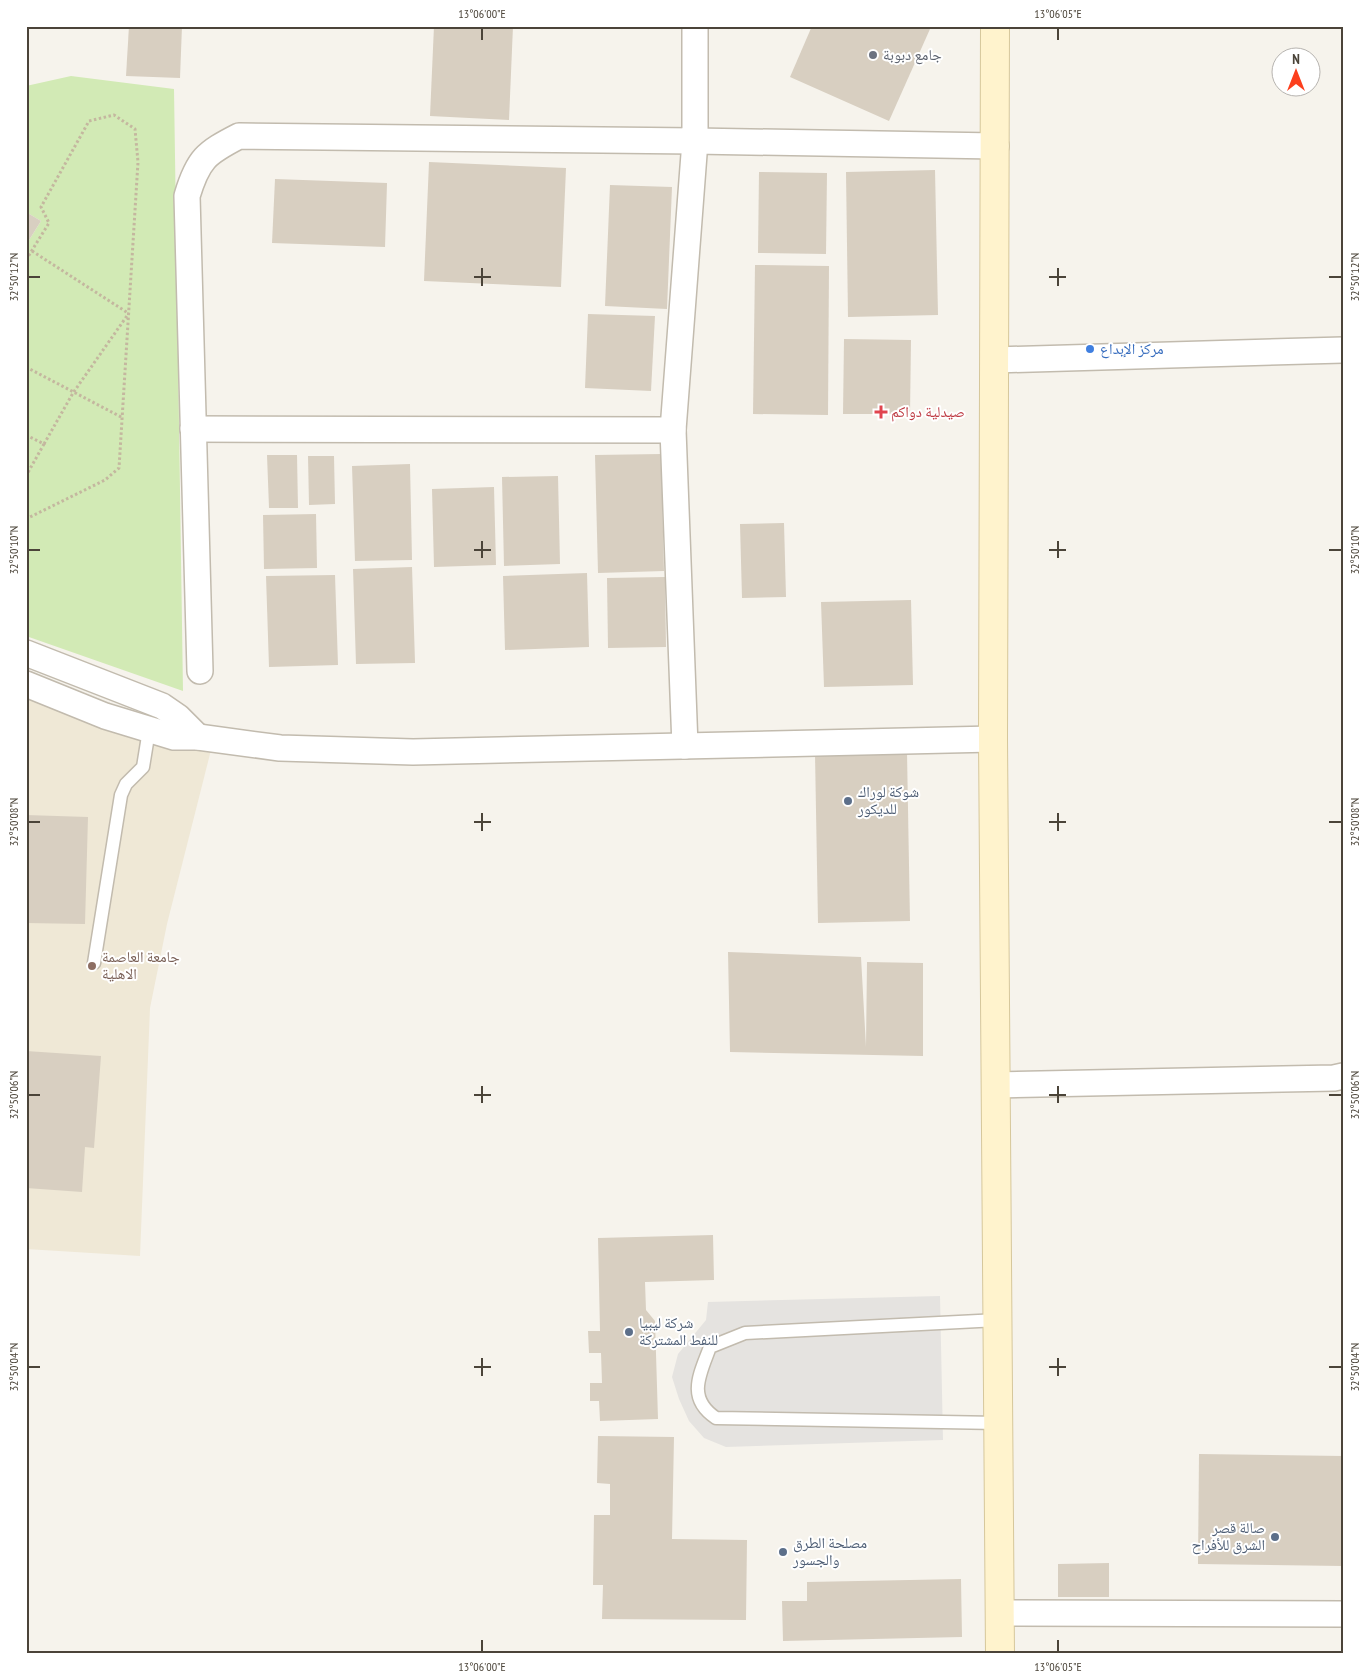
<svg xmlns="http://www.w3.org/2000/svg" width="1369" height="1680" font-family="'PT Sans Narrow','Noto Naskh Arabic',sans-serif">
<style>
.education{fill:#efe8d6}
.green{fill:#d2eab5}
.parking{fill:#e5e3e0}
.building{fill:#d8cfc1}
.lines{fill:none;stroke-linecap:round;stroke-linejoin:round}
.lane-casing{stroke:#c2bbae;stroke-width:15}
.street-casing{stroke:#c2bbae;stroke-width:28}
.secondary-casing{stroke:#d6c79b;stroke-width:30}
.path{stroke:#c4b79f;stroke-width:3;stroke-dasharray:2.5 2.5;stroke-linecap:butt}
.lane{stroke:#fff;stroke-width:12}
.street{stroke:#fff;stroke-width:25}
.secondary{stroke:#fff3cd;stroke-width:28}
.ticks{fill:none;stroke:#4b4439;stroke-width:2}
.worship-dot{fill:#6b7280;stroke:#fff;stroke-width:2}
.shop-dot{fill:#3f7fe0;stroke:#fff;stroke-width:2}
.health-dot{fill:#e0444e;stroke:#fff;stroke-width:2}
.service-dot{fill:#5c6f8a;stroke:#fff;stroke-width:2}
.education-dot{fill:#8d6e63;stroke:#fff;stroke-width:2}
.labels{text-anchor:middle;stroke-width:4;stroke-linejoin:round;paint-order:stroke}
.worship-label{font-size:15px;fill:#5b616d;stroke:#fff;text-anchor:start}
.shop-label{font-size:15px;fill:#366cbe;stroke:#fff;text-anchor:start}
.health-label{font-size:15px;fill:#be3a42;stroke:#fff;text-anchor:start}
.service-label{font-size:15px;fill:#4e5e75;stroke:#fff;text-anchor:start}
.education-label{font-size:15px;fill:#785e54;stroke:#fff;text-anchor:start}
.neatline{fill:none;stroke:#4b4439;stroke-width:2}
.ticks-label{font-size:12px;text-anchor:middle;fill:#4b4439}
</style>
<rect width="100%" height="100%" fill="#f6f3ec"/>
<path class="education" d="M26,697l185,53 -44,174 -17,84 -10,248 -114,-7z"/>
<path class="green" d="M71,76l103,13 9,602 -157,-55v-391l15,-24 -15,-9v-126z"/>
<path class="parking" d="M940,1296l3,144 -217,7 -22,-9 -15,-17 -10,-22 -7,-22 6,-23 28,-34 2,-18z"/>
<g class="building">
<path d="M129,26h53l-2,52 -54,-2z"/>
<path d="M434,26h79l-4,94 -79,-4z"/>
<path d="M812,26h111l7,3 -41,92 -99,-44z"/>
<path d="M429,162l137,6 -5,119 -137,-6z"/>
<path d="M935,170l3,145 -90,2 -2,-145z"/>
<path d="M759,172l68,1 -1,81 -68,-1z"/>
<path d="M275,179l112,4 -2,64 -113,-4z"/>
<path d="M610,185l62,2 -5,122 -62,-3z"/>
<path d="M26,212l15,9 -15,24z"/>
<path d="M755,265l74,1 -1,149 -75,-1z"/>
<path d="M588,314l67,2 -4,75 -66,-3z"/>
<path d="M844,339l67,1 -1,74h-67z"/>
<path d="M661,454l3,117 -66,2 -3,-118z"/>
<path d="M267,455h30l1,53h-29z"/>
<path d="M308,456h26l1,48 -26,1z"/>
<path d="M410,464l2,96 -57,1 -3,-95z"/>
<path d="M558,476l2,88 -56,2 -2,-89z"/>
<path d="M494,487l2,78 -62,2 -2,-78z"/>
<path d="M316,514l1,54 -53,1 -1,-54z"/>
<path d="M784,523l2,74 -44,1 -2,-74z"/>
<path d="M412,567l3,96 -59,1 -3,-95z"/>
<path d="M587,573l2,74 -84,3 -2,-74z"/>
<path d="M335,575l3,90 -69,2 -3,-91z"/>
<path d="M665,577l1,70 -58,1 -1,-70z"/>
<path d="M911,600l2,85 -89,2 -3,-85z"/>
<path d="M907,752l3,169 -92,2 -3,-169z"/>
<path d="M26,815l62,2 -3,107 -59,-1z"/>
<path d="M728,952l133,5 5,90 1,-85 56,1v93l-193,-4z"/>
<path d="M26,1051l75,5 -7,92 -9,-1 -3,45 -56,-4z"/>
<path d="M713,1235l1,45 -69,2 1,28 9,11 3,98 -58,2 -1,-20h-9v-18h12l-1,-30h-12l-1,-22h12l-2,-93z"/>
<path d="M598,1436l76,1 -2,102 75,1 -1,80 -144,-1 1,-34h-10l1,-70h16v-31l-13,-1z"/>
<path d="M1199,1454l144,2v110l-145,-2z"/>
<path d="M1109,1563v34h-51v-33z"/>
<path d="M961,1579l1,58 -179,4 -1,-40h25v-19z"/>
</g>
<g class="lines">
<defs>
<g id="lane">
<path d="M94,963l27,-168 5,-11 17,-17 6,-37"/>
<path d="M998,1320l-253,13 -35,14c-10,27 -24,51 6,71l282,5"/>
</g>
<g id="street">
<path d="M995,360l348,-10"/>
<path d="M193,429l480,1"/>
<path d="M26,653l136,53 16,11 20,20"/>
<path d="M200,671l-13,-475c11,-37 19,-43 52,-60l456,5v-115"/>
<path d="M26,684l79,32 69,21h24l82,11 133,4 580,-13"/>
<path d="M685,746l-12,-316 22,-289 301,5"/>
<path d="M996,1085l338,-7 9,-2"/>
<path d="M1000,1613l343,1"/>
</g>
<path id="secondary" d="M995,26l-2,713 7,915"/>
</defs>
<use href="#lane" class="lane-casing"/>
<use href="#street" class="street-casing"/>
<use href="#secondary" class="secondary-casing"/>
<g class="path">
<path d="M32,251l96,62"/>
<path d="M26,260l23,-37 -8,-16 48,-86 25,-6 21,14 3,33 -19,306 -14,12 -79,39"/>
<path d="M26,367l97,51"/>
<path d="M26,435l18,9 -18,32"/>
<path d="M44,444l29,-51 56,-80"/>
</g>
<use href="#lane" class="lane"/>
<use href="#street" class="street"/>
<use href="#secondary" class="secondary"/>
</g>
<path class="ticks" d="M482,28v12M1058,28v12M482,268v18M1058,268v18M28,277h12M474,277h17M1049,277h17M1329,277h13M482,541v17M1058,541v17M28,550h12M474,550h17M1049,550h17M1329,550h13M482,813v18M1058,813v18M28,822h12M474,822h17M1049,822h17M1329,822h13M482,1086v17M1058,1086v17M28,1095h12M474,1095h17M1049,1095h17M1329,1095h13M482,1358v18M1058,1358v18M28,1367h12M474,1367h17M1049,1367h17M1329,1367h13M482,1640v12M1058,1640v12"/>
<circle class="worship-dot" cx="873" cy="55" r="5"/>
<circle class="shop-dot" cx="1090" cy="349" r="5"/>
<path class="health-dot" d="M878.5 404.5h5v5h5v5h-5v5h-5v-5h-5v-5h5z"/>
<g class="service-dot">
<circle cx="848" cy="801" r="5"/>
<circle cx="629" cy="1332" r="5"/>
<circle cx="1275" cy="1537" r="5"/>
<circle cx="783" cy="1552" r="5"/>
</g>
<circle class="education-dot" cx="92" cy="966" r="5"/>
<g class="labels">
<g class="worship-label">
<text x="883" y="60">جامع دبوبة</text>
</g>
<g class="shop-label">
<text x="1100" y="354">مركز الإبداع</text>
</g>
<g class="health-label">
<text x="891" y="417">صيدلية دواكم</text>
</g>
<g class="service-label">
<text x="858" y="797">شوكة لوراك<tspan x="858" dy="17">للديكور</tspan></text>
<text x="639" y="1328">شركة ليبيا<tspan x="639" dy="17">للنفط المشتركة</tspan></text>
<text x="1265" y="1533" text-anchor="end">صالة قصر<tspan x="1265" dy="17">الشرق للأفراح</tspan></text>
<text x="793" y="1548">مصلحة الطرق<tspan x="793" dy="17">والجسور</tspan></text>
</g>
<g class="education-label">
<text x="102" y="962">جامعة العاصمة<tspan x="102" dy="17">الاهلية</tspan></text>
</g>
</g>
<rect width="1369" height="1680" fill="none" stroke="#ffffff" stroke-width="55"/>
<g transform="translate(1296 72)"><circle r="24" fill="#ffffff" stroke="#b7b4b0"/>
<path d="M0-4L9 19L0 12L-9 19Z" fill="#fc3f1d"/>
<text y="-8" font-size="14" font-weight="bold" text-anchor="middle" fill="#4b4439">N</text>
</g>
<rect x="28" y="28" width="1314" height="1624" class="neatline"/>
<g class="ticks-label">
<text x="482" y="18">13°06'00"E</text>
<text x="1058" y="18">13°06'05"E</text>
<text transform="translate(14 277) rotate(-90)" y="4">32°50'12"N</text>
<text transform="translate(1355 277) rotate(-90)" y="4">32°50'12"N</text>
<text transform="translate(14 550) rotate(-90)" y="4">32°50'10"N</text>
<text transform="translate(1355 550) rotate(-90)" y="4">32°50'10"N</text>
<text transform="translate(14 822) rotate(-90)" y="4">32°50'08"N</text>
<text transform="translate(1355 822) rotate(-90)" y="4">32°50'08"N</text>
<text transform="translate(14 1095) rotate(-90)" y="4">32°50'06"N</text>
<text transform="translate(1355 1095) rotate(-90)" y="4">32°50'06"N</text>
<text transform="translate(14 1367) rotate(-90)" y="4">32°50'04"N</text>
<text transform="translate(1355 1367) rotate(-90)" y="4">32°50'04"N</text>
<text x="482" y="1671">13°06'00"E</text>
<text x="1058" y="1671">13°06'05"E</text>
</g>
</svg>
